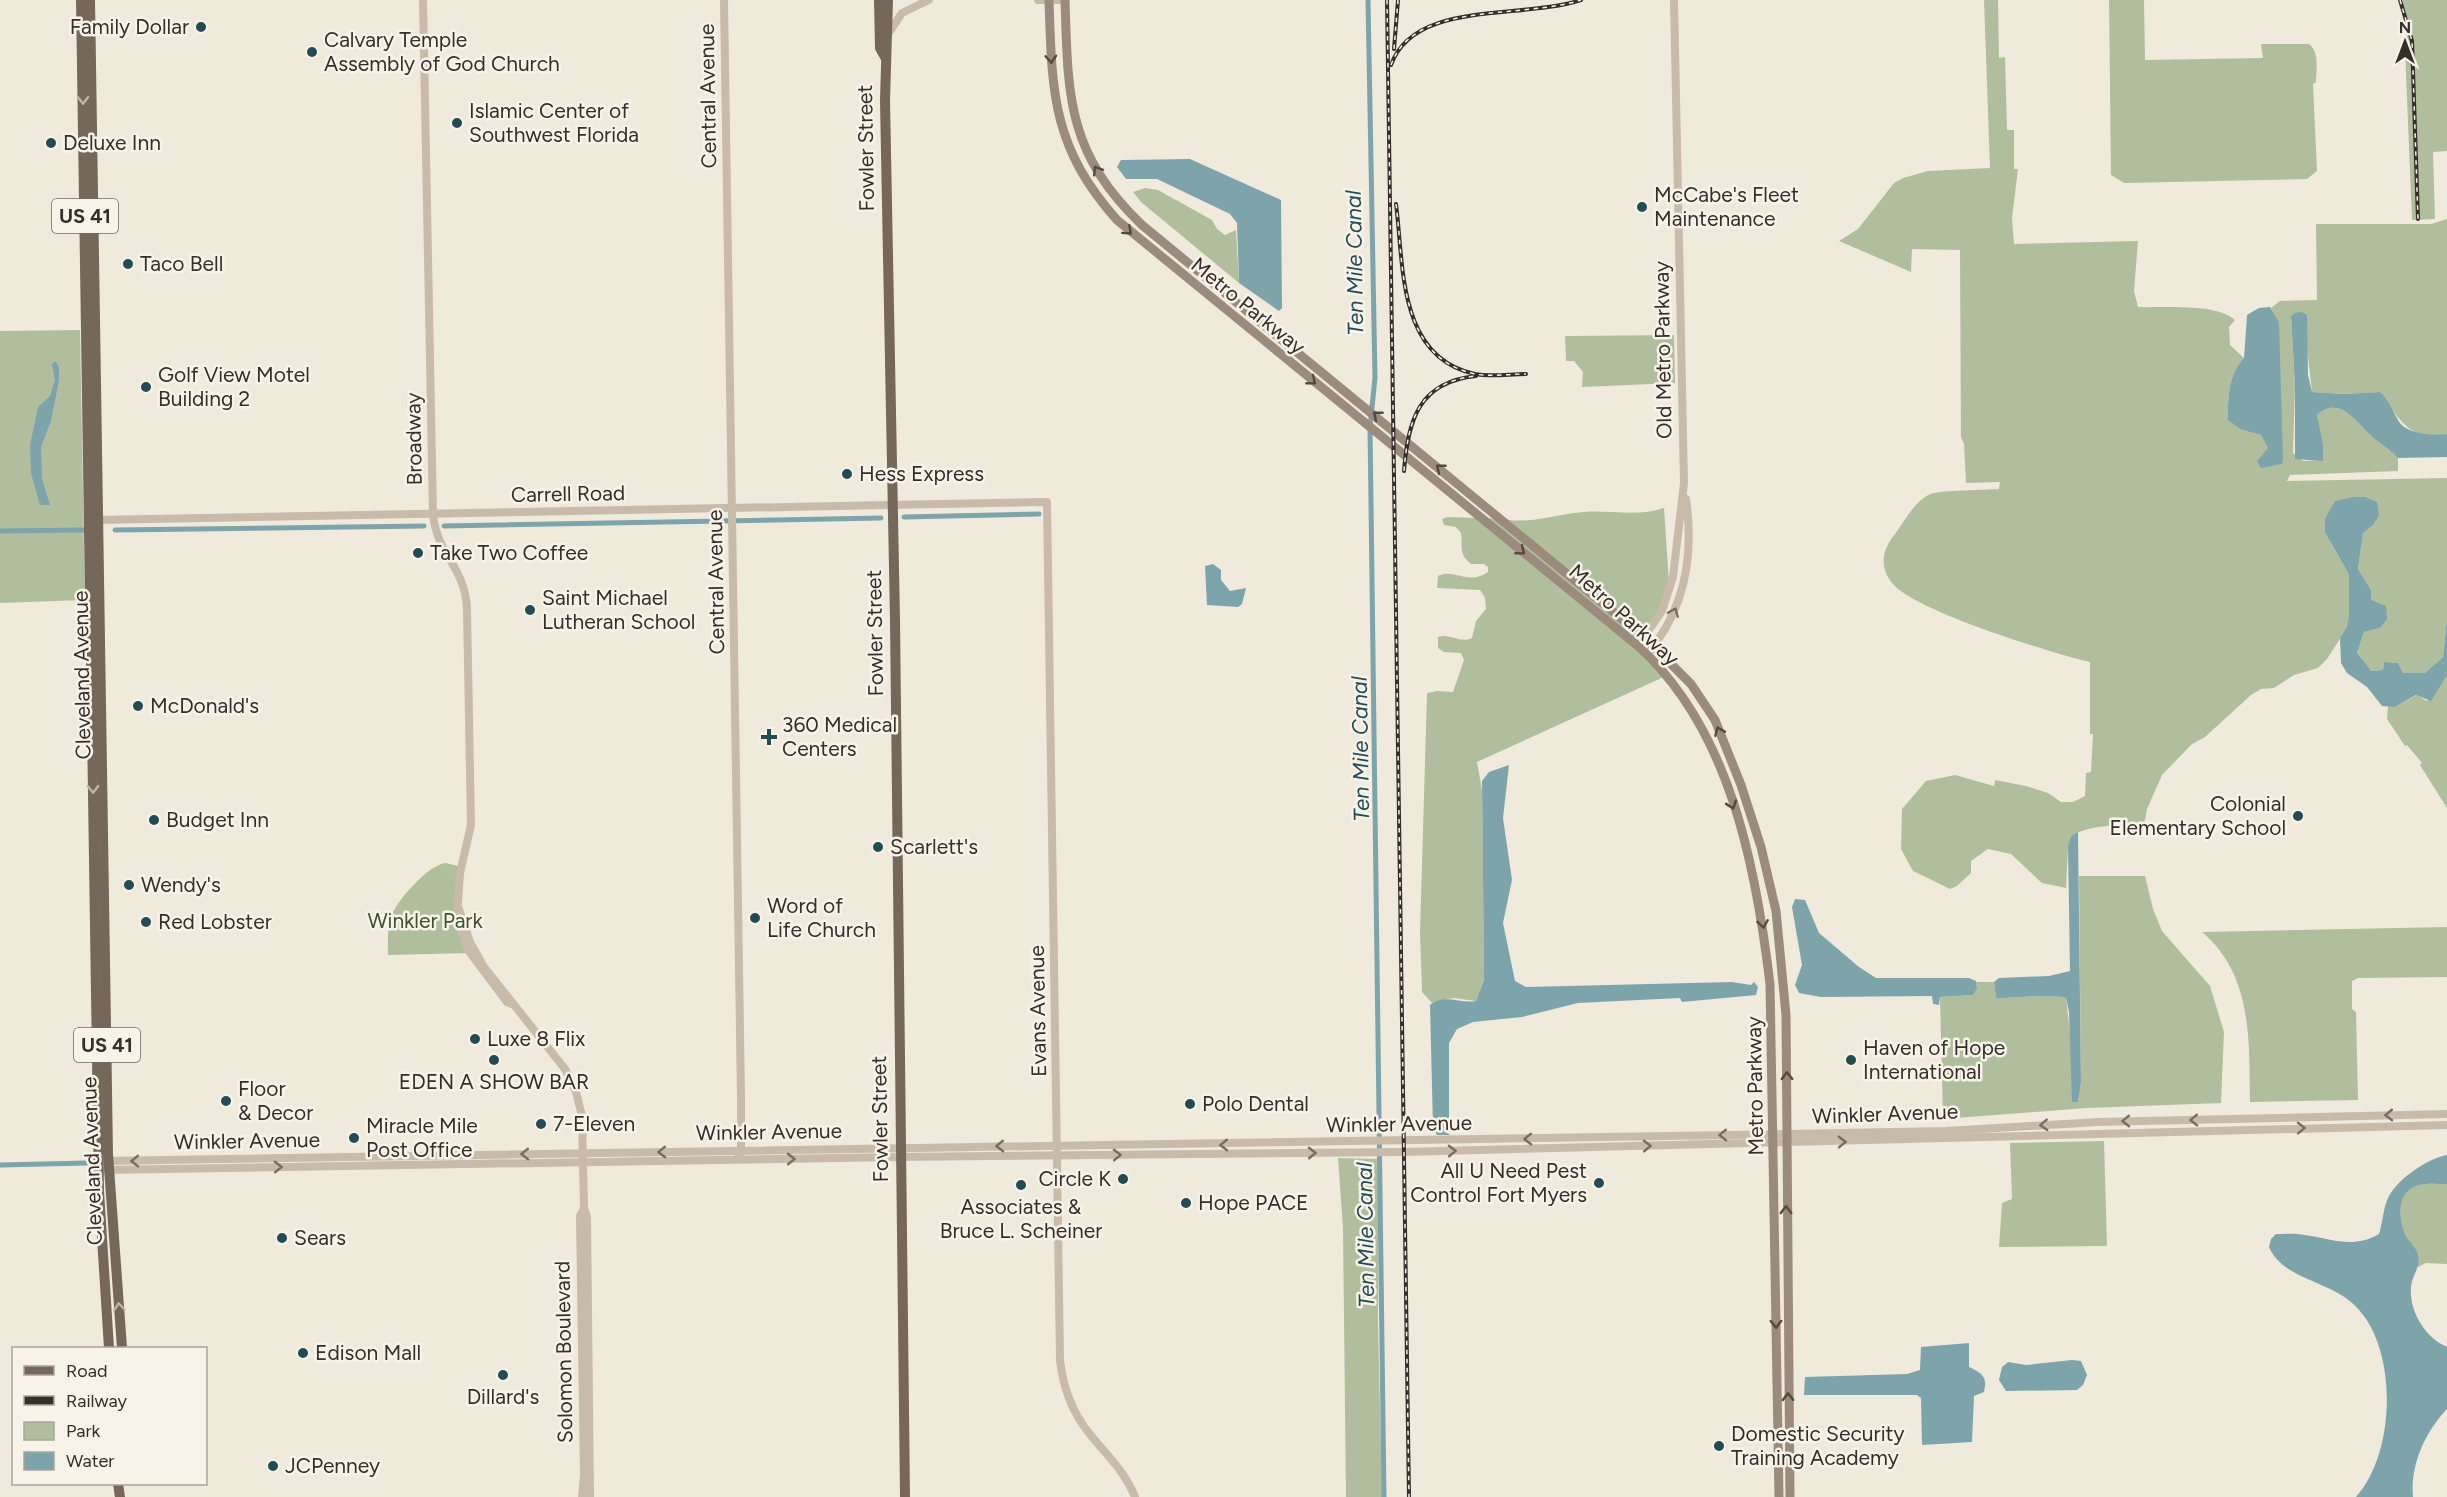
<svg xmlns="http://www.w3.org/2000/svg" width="2447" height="1497" font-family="Figtree,sans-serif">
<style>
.green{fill:#b0be9e}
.water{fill:#7ea4ab}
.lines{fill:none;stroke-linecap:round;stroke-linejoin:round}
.canal{stroke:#7ea4ab;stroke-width:5}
.tertiary{stroke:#c8bbaa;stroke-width:8}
.secondary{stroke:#9b8b7c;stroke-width:9}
.primary{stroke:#76675b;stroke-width:10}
.rail-casing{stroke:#362e29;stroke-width:4}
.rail{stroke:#f8f3e9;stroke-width:1.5;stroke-dasharray:4.5;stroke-linecap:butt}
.oneway{stroke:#544a42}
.oneway2{stroke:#beb4a9}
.oneway3{stroke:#786d63}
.poi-dot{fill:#224b54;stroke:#f8f3e9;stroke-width:2}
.labels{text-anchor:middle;stroke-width:5;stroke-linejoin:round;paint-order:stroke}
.shield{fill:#f8f3e9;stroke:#706963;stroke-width:1.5}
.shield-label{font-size:20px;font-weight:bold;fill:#362e29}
.poi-label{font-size:21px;fill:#362e29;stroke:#f8f3e9;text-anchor:start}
.street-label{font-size:21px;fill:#362e29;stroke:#f8f3e9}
.park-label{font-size:21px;fill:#41522f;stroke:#f8f3e9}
.water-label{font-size:22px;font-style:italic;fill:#224b54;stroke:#f8f3e9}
</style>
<rect width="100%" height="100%" fill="#f0eadd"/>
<g class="green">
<path d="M1984,0h14l1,58 6,-1 2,73h7v39h4l-6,49 2,26 124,-3 -4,50 4,16c24,1 79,-4 97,13l-6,7 1,18 14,13c-16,17 -16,39 -16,61l14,11 19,5 8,13 1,20 7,-148 -6,-12 9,-7 37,-1 -1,-76h115l16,-5v215c-39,8 -48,-16 -67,-42l-36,2 -32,-2 -5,-44 -16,-32 4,70 -2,67 10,8 20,-1 -6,-45c26,-22 41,11 59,25 8,6 15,11 22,18v13l-108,4 -3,6 160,-3v139l-4,40 -18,16h-22l-6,-10 -13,-1 -1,8 -13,1 -13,-20 7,-19 16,-4 -9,-28v-10l-13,-21 5,-37 10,-7 -42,18 18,32v39l-2,14 -20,31 -9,9 -24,7 -20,13 -13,1 -10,6 -46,42 -13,7 -30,31 -15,34 -3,16c-23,0 -53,-1 -73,11l-3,11 -2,41 -24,-5 -31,-29 -23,-5 -17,12v12l-14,13 -7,3 -37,-18 -12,-22 1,-40 24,-28 29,-6 39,11 1,-6 31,6 22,7 13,9h12l12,-6 1,-23 5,-1 2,-38h-3v-72c-38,-9 -176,-51 -198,-79 -13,-17 -10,-33 3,-49 9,-12 21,-35 36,-40 8,-4 55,-4 68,-5l1,-7 -34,1 -2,-39 -3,-7 -1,-187 -48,-1 -1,23 -72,-31 19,-12 36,-46 9,-5 25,-7 62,-3z"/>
<path d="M2109,0h35l1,60 118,-2 -2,-14h48c11,8 7,26 7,38l-3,2 4,87 -10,8 -183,4 -13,-8z"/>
<path d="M2403,0h44v151l-14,1 2,67 -23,1z"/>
<path d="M1145,188l13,2 54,30 5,9 8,6 11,-5 3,53 -98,-81 -8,-10z"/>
<path d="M80,330l5,270 -85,3v-272z"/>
<path d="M1674,335l1,48 -93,4 1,-15 -9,-11h-8l-1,-25z"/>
<path d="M1664,508l5,75 -10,27 -15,24 -136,-114c27,3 49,-6 76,-8 27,-2 54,5 80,-4z"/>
<path d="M1448,517l28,1 161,130 29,28 -189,86 5,28 2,188 -8,23 -23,-3 -21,5 -10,-11 -2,-59 7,-240 10,-2 16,1 11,-32 -3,-7 -17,-1 -6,-4v-11c11,-4 23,7 34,1l4,-17 10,-12 -1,-11 -5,-8 -43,-2 1,-12c17,-8 29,10 50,-4v-5l-4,-3h-13c-13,-11 -8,-16 -10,-31l-5,-6 -12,-2 -2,-6z"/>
<path d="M1485,518l13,1 143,119 -3,3z"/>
<path d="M2447,675v133l-27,-43 2,-2 -15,-18 -2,1 -18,-27 1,-13 7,1 22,-12 10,6z"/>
<path d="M446,863l15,4 -4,49 13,37 -82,2c0,-13 -1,-25 3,-38 5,-16 38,-53 55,-54z"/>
<path d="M2079,876h66l8,33 9,22 48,55 14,46 -3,71 -134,5 -144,11 -3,-122 33,-2 4,-6 -1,-7h18l2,16c24,1 47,-5 70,0l12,104 3,-19z"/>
<path d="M2447,927v50l-89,1 -6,3v28l4,3 2,88 -108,2c-1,-61 3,-127 -48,-170z"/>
<path d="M2104,1141l3,105 -108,1 3,-44 10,-4 -2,-56z"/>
<path d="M1338,1158l41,1 -1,164 4,174h-36l-3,-269z"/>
<path d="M2447,1184v80l-21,-1 -8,4c0,-17 -4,-15 -11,-29 -9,-17 -12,-46 11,-53 9,-2 20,-1 29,-1z"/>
</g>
<g class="water">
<path d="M1190,159l91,41 1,108 -3,3 -40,-28 -2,-60 -7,-9 -73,-35h-31l-9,-12 4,-7z"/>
<path d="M2270,307l9,15 4,138 -1,4 -21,4 -4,-7 11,-13 -7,-13 -19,-5 -14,-10c0,-23 0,-45 16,-62l3,-43 12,-7z"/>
<path d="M2302,312l5,3 1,60 4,17 32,2 36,-2c9,9 12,17 18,28 7,14 35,16 49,14v23l-49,1c-7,-7 -14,-12 -22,-18 -18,-14 -34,-47 -59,-25l6,30v16l-28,-2v-73l-4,-70 4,-3z"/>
<path d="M55,361l4,6v13l-8,41 -10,26 1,32 8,26h-10l-9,-32 -1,-28 8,-38 12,-11 5,-16 -3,-16z"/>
<path d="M2353,497h12l12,5 2,13 -6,10 -10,8 -5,36 13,21v10l15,6 1,13 -7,9 -16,4 -7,20 14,19 12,-1 1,-8 14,1 5,10h22l18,-16 4,-40v58l-16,26 -15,-6 -21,12 -13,-1 -15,-19 -20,-14 -6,-10 -1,-25 7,-11 2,-13v-39l-24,-43v-13l10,-18z"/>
<path d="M1213,564l8,6v10l9,11 16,-3 -4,16 -4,3 -31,-2 -2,-39z"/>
<path d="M1509,765l-6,53 9,62 -9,43 12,58 11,6 206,-5 19,3 3,-3 4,5 -2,8 -74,7 -2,-4 -102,5 -56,14 -49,5 -16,7 -8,14v75l-5,13 6,4h-13l-4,-8 -3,-122c14,-12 31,-1 46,-4l8,-22 -2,-198 7,-9z"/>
<path d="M2078,832l3,251 -3,19h-6l-3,-90 -3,-14c-23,-5 -47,1 -70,0l-2,-16 5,-4 50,-2 21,-5 -2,-125 3,-10z"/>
<path d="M1795,899l10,1 14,33 40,34 17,11h93l7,3 1,8 -4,6 -33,2 -1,8 -6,-1 -1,-8 -111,1 -22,-4 -4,-8 7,-20 -10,-58z"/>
<path d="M2447,1155v29c-9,0 -19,-1 -28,1 -23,6 -21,34 -13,51 3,6 11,12 12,19 3,12 -6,20 -7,32 -2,24 14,51 36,60v62c-22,23 -37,56 -34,88h-57c41,-45 43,-155 -5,-195 -24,-21 -69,-24 -82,-55l2,-8 5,-5c9,0 19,-1 29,1 28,4 48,14 74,-1 4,-12 4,-27 10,-38 9,-17 39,-38 58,-41z"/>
<path d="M1969,1343v24c13,6 19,10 15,25l-10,4 -2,46 -50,3 -1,-47 -4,-3h-113l1,-18 102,-3 13,-4 1,-23z"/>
<path d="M2072,1360l9,1 6,14 -4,10 -6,5 -71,1 -7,-11 3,-13 6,-5 18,3z"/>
</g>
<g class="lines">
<g class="canal">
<path d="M1368,0l7,378 -5,49 14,1070"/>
<path d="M904,517l135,-3"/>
<path d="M444,526l437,-8"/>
<path d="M115,530l309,-4"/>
<path d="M0,531l84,-1"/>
<path d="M0,1165l87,-2"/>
</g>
<g class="tertiary">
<path d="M423,0l10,515c5,42 32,51 34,94l4,216 -11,48 -3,43 11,34 39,52 7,3"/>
<path d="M724,0l17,1097v54l-2,4"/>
<path d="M1038,0h27"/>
<path d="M888,34l14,-21 27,-13"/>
<path d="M96,520l951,-18 13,858c3,27 12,52 29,73 17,22 36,38 46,64"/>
<path d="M1638,646l24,-35 11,-34 11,-94 -10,-483"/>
<path d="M1647,654c38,-44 47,-99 39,-155"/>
<path d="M459,909l11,33 14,25 81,102 11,23 6,24 2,92 3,9 3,280"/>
<path d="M104,1161l1684,-27 158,-3 152,-9 349,-8"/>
<path d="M104,1170l796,-13 503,-5 1044,-27"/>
<path d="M582,1497l2,-22 -4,-259 4,-8"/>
</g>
<g class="secondary">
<path d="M1049,0c3,93 3,147 68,220l521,426c92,83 118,220 132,338l9,513"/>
<path d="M1065,0c3,97 2,153 77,225l503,413 46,46 24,36 26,65 20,62 15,64 10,104 4,482"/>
</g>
<g class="primary">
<path d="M81,0l18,1191 10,157"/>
<path d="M90,0l18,1154 14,194"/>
<path d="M879,0l1,48 5,9"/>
<path d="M888,0l-3,100 10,520 10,877"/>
<path d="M118,1484l2,13"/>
</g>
<defs>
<g id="rail">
<path d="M1387,0l22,1497"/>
<path d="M2400,0l12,41 6,178"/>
<path d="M1394,49l4,-49"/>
<path d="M1391,65c23,-65 127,-45 190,-65"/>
<path d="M1396,204c8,61 1,153 79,170 16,3 34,0 51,0"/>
<path d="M1404,471c4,-50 14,-89 72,-95"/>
</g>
</defs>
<use href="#rail" class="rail-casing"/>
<use href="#rail" class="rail"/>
</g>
<defs><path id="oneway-chevron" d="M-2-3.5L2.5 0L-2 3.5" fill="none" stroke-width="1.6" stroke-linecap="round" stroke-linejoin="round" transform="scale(1.5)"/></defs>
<g class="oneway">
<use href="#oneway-chevron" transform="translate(1051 59) rotate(87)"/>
<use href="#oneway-chevron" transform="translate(1097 170) rotate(-122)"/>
<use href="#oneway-chevron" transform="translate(1128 231) rotate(42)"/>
<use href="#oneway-chevron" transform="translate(1312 381) rotate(39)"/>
<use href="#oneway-chevron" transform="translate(1377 415) rotate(-141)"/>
<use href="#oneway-chevron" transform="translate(1440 468) rotate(-141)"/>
<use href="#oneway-chevron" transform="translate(1521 551) rotate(39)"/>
<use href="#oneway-chevron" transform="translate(1719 731) rotate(-113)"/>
<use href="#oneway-chevron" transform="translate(1732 805) rotate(71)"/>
<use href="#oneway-chevron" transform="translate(1763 924) rotate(81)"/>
<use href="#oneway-chevron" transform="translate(1787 1076) rotate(-91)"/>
<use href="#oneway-chevron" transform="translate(1786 1210) rotate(-90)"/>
<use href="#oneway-chevron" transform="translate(1776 1324) rotate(89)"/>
<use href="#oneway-chevron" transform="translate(1788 1397) rotate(-91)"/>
</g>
<g class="oneway2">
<use href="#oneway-chevron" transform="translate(83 100) rotate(89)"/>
<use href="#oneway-chevron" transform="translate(93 789) rotate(89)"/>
<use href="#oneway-chevron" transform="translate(119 1307) rotate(-95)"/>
</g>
<g class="oneway3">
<use href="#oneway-chevron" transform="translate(1674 612) rotate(-68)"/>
<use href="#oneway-chevron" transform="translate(2389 1115) rotate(179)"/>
<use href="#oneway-chevron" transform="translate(2194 1120) rotate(179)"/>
<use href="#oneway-chevron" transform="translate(2126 1121) rotate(179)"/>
<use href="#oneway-chevron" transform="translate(2044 1125) rotate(177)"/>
<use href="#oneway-chevron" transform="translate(2301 1128) rotate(-1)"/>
<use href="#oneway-chevron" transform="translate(1723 1135) rotate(179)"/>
<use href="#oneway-chevron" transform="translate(1528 1139) rotate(179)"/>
<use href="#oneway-chevron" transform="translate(1842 1142) rotate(-1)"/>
<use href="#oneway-chevron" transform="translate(1224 1145) rotate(179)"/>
<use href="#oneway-chevron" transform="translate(1000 1146) rotate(179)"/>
<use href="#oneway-chevron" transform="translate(1647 1146) rotate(-1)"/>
<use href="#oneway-chevron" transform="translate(1452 1151) rotate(-1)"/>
<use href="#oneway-chevron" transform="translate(662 1152) rotate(179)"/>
<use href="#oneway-chevron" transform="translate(1312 1153) rotate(-1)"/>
<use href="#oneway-chevron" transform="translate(525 1154) rotate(179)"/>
<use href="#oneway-chevron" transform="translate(1117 1155) rotate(-1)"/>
<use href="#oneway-chevron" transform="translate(791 1159) rotate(-1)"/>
<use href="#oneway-chevron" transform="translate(135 1161) rotate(179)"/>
<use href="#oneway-chevron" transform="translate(278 1167) rotate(-1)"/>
</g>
<g class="poi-dot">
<circle cx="201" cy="27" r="6"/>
<circle cx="312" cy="52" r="6"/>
<circle cx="457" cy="123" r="6"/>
<circle cx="51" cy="143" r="6"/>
<circle cx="1642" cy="207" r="6"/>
<circle cx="128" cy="264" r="6"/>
<circle cx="146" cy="387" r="6"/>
<circle cx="847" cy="474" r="6"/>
<circle cx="418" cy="553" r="6"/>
<circle cx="530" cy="610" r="6"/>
<circle cx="138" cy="706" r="6"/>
<path d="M766 728h6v6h6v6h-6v6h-6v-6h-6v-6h6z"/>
<circle cx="2298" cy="816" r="6"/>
<circle cx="154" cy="820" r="6"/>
<circle cx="878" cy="847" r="6"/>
<circle cx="129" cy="885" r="6"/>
<circle cx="755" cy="918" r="6"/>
<circle cx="146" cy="922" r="6"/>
<circle cx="475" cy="1039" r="6"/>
<circle cx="494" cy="1060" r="6"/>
<circle cx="1851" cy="1060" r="6"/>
<circle cx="226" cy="1101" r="6"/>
<circle cx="1190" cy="1104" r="6"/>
<circle cx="541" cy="1124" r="6"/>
<circle cx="354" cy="1138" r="6"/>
<circle cx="1123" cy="1179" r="6"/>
<circle cx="1599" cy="1183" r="6"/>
<circle cx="1021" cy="1185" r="6"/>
<circle cx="1186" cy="1203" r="6"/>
<circle cx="282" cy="1238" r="6"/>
<circle cx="303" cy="1353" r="6"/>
<circle cx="503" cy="1375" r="6"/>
<circle cx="1719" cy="1446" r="6"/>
<circle cx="273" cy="1466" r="6"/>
</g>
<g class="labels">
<g class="shield">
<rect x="52" y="199" width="66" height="34" rx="4.5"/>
<rect x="74" y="1028" width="66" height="34" rx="4.5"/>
</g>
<g class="shield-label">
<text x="85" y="223">US 41</text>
<text x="107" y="1052">US 41</text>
</g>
<g class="poi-label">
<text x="189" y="34" text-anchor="end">Family Dollar</text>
<text x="324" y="47">Calvary Temple<tspan x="324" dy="24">Assembly of God Church</tspan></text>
<text x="469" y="118">Islamic Center of<tspan x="469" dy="24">Southwest Florida</tspan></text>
<text x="63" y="150">Deluxe Inn</text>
<text x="1654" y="202">McCabe's Fleet<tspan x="1654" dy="24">Maintenance</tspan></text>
<text x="140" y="271">Taco Bell</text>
<text x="158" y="382">Golf View Motel<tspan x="158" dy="24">Building 2</tspan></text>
<text x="859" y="481">Hess Express</text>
<text x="430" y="560">Take Two Coffee</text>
<text x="542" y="605">Saint Michael<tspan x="542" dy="24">Lutheran School</tspan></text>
<text x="150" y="713">McDonald's</text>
<text x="782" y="732">360 Medical<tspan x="782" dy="24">Centers</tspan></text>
<text x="2286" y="811" text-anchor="end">Colonial<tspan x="2286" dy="24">Elementary School</tspan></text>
<text x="166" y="827">Budget Inn</text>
<text x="890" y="854">Scarlett's</text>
<text x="141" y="892">Wendy's</text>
<text x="767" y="913">Word of<tspan x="767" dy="24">Life Church</tspan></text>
<text x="158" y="929">Red Lobster</text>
<text x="487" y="1046">Luxe 8 Flix</text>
<text x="1863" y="1055">Haven of Hope<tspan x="1863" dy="24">International</tspan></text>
<text x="494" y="1089" text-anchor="middle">EDEN A SHOW BAR</text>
<text x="238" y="1096">Floor<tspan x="238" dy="24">&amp; Decor</tspan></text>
<text x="1202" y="1111">Polo Dental</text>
<text x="553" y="1131">7-Eleven</text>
<text x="366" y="1133">Miracle Mile<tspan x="366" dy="24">Post Office</tspan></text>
<text x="1587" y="1178" text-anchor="end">All U Need Pest<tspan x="1587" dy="24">Control Fort Myers</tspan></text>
<text x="1111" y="1186" text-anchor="end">Circle K</text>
<text x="1198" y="1210">Hope PACE</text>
<text x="1021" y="1214" text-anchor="middle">Associates &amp;<tspan x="1021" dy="24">Bruce L. Scheiner</tspan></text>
<text x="294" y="1245">Sears</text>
<text x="315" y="1360">Edison Mall</text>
<text x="503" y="1404" text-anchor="middle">Dillard's</text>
<text x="1731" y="1441">Domestic Security<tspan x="1731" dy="24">Training Academy</tspan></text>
<text x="285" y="1473">JCPenney</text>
</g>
<g class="street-label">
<text transform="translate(708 96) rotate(-91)" y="7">Central Avenue</text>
<text transform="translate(866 148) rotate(-91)" y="7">Fowler Street</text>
<text transform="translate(1248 306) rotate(39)" y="7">Metro Parkway</text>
<text transform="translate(1663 350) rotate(-91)" y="7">Old Metro Parkway</text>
<text transform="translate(414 439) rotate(-91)" y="7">Broadway</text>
<text transform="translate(568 494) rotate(-1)" y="7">Carrell Road</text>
<text transform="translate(716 582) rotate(-91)" y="7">Central Avenue</text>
<text transform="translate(1624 615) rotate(42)" y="7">Metro Parkway</text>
<text transform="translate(875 633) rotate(-91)" y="7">Fowler Street</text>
<text transform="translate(82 675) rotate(-91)" y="7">Cleveland Avenue</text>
<text transform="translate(1038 1011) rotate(-91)" y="7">Evans Avenue</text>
<text transform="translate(1755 1086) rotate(-91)" y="7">Metro Parkway</text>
<text transform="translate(1885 1114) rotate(-2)" y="7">Winkler Avenue</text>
<text transform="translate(880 1119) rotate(-91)" y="7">Fowler Street</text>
<text transform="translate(1399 1124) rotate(-1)" y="7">Winkler Avenue</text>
<text transform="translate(769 1132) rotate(-1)" y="7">Winkler Avenue</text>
<text transform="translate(247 1141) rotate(-1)" y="7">Winkler Avenue</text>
<text transform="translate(92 1161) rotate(-92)" y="7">Cleveland Avenue</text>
<text transform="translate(564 1352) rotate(-91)" y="7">Solomon Boulevard</text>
</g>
<g class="park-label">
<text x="425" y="928">Winkler Park</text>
</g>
<g class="water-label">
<text transform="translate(1354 263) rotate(-91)" y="8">Ten Mile Canal</text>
<text transform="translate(1360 749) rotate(-91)" y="8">Ten Mile Canal</text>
<text transform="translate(1365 1235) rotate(-91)" y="8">Ten Mile Canal</text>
</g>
</g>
<rect x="12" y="1347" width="195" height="138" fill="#f8f3e9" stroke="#aaa49c" stroke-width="1.5"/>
<rect x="24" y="1366" width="30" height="9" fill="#76675b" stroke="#aaa49c" stroke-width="1.5"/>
<text x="66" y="1377" font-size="18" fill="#362e29">Road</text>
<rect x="24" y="1396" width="30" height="9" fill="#362e29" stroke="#aaa49c" stroke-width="1.5"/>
<text x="66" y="1407" font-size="18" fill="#362e29">Railway</text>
<rect x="24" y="1422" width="30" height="18" fill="#b0be9e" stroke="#aaa49c" stroke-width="1.5"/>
<text x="66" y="1437" font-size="18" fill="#362e29">Park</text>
<rect x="24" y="1452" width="30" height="18" fill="#7ea4ab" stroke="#aaa49c" stroke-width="1.5"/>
<text x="66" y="1467" font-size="18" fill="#362e29">Water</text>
<g transform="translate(2405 42)" stroke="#f8f3e9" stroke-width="4.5" paint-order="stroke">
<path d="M0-4.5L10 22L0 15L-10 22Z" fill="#362e29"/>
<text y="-9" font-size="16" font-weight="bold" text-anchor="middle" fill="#362e29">N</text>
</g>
</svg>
